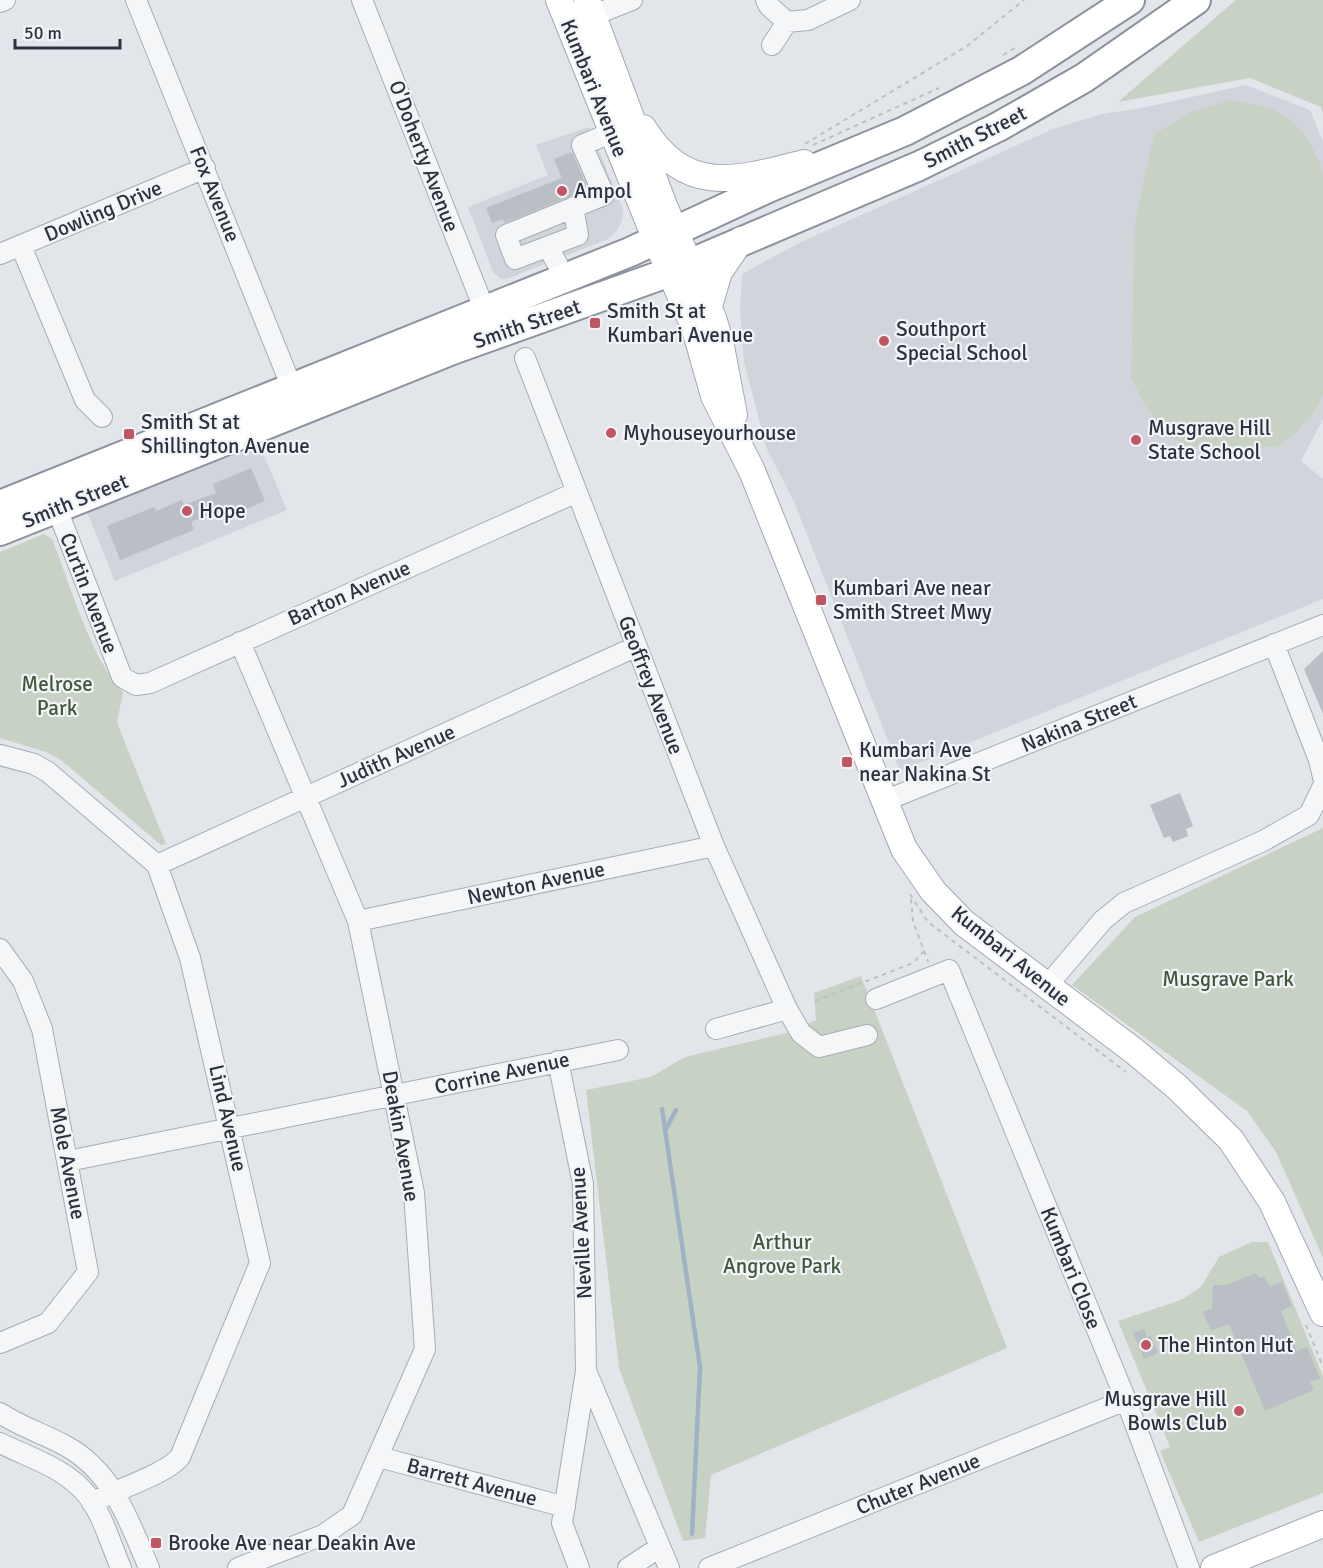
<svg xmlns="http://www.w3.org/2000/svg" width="1323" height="1568" font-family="Signika,sans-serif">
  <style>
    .built { fill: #d1d4db }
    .green { fill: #c8d2c4 }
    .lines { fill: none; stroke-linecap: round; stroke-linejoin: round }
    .stream { stroke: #a1b2c5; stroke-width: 4.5 }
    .building { fill: #babec5 }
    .minor-casing { stroke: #a8acb3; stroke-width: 22 }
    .major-casing { stroke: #a3a9b3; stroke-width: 28 }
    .highway-casing { stroke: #8b929e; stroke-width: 32 }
    .path { stroke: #bdbfc4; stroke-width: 2; stroke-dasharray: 4.5 4.5; stroke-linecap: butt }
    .minor { stroke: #f5f6f8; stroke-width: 20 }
    .major { stroke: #fff; stroke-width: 26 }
    .highway { stroke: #fff; stroke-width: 28 }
    .poi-dot { fill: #c05564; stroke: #f2f4f7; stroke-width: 2 }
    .labels { text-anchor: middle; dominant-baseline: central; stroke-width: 4.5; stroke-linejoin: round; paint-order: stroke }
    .street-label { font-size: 21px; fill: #2c333f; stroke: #f2f4f7 }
    .poi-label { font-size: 21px; fill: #2c333f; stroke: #f2f4f7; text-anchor: start }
    .park-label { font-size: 21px; fill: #40593b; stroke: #f2f4f7 }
  </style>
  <rect width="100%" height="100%" fill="#e2e5e9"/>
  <path class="built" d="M1246 85 1310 110 1323 142V419L1301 461 1323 479V599L900 771 795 504 766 447 744 361 740 309 742 274 799 243 1053 129 1102 114 1142 108Z
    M589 127 623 209 622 221 616 232 608 239 507 279H501L493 272 468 207 548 175 536 145Z
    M258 441 287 510 115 581 87 512Z"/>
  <path class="green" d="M1236 0H1323V113L1321 107 1250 78 1118 102Z
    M1231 100C1245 104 1265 105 1278 112 1300 124 1319 152 1323 177V394L1314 412 1297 432 1277 447 1185 446 1165 434 1145 405 1131 377 1135 222 1154 134 1192 112Z
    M44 534 52 539C70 583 91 660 123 692L117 723 166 844 161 845 61 760 46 752 0 738V552Z
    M1323 828V1258L1276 1152 1247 1111 1072 985 1135 917Z
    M861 976 1007 1348 711 1475 705 1538 683 1541 619 1368 586 1090 651 1077 685 1057 790 1032 816 1020 814 993Z
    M1252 1242H1268L1323 1376V1493L1199 1542 1160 1451 1170 1447 1118 1321 1181 1300 1201 1287 1219 1257Z"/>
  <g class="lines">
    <path class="stream" d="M662 1109 700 1367 692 1534
      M666 1129 676 1110"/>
  </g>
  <path class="building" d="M572 152 588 189 504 223 503 219 492 223 486 208 562 178 554 159Z
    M251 468 265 501 226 517 223 509 191 522 194 530 120 560 107 526 154 507 156 511 182 500 184 505 216 493 213 484Z
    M1323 651V714L1304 669Z
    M1180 793 1193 826 1186 829 1188 836 1173 842 1170 836 1164 838 1150 805Z
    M1256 1273 1259 1278 1264 1276 1270 1287 1282 1282 1292 1306 1281 1311 1297 1351 1307 1347 1320 1378 1310 1382 1314 1390 1265 1411 1229 1324 1211 1331 1203 1312 1212 1308 1213 1285H1227Z
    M1144 1329 1147 1337 1151 1336 1158 1353 1144 1359 1133 1333Z"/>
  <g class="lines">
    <defs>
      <path id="minor" d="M136 0 292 388
        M362 0 485 311
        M766 0 769 6 787 22 808 20 850 0
        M0 2 5 0
        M581 20 632 0
        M772 45 787 22
        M573 207 578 235 515 259 506 235 604 195 582 145 613 132
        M21 246 85 400 102 417
        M548 247 565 278
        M0 254 205 168
        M525 358 714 846 787 1009 801 1033 819 1047 867 1035
        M57 509 122 677 136 685 150 683 577 492
        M1274 644 1319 760 1323 777
        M0 755 34 764 48 772 157 865 190 958 260 1263 180 1457C165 1475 116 1489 92 1503
        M884 801 1323 625
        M157 865 635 647
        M358 921 714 846
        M0 949 23 981 42 1029 88 1272 48 1323 0 1343
        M1047 986 1103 920 1124 903 1263 841 1309 815 1323 786
        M876 999 949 970 1126 1400 1189 1568
        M716 1029 787 1009
        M558 1061 583 1184 586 1371 562 1523 579 1568
        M68 1161 618 1050
        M586 1371 669 1568
        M0 1413C21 1427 44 1434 66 1446 113 1472 129 1521 149 1568
        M0 1443C30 1458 66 1468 88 1496 103 1516 111 1545 121 1568
        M379 1457 565 1507
        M238 1568 323 1535 352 1515 425 1349 414 1193 358 921 240 642
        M628 1568 660 1547
        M709 1568 1126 1400"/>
      <path id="major" d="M559 0 656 240 695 329 714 396 752 471 904 849 933 891 964 923 1134 1051 1177 1087 1231 1140 1272 1202 1323 1313
        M587 0 664 206 713 318 720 341 734 415
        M643 128C686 197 738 180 804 163
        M709 306 719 272 741 240
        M1214 1568 1323 1524"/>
      <path id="highway" d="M0 505 630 252 768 188 905 131 1021 71 1130 0
        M0 531 455 349 670 272 919 166 998 127 1084 78 1196 0"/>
    </defs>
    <use href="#minor" class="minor-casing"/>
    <use href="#major" class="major-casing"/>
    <use href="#highway" class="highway-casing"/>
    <path class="path" d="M1003 55 1018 46
      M805 144 967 46 1024 0
      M813 145 939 88
      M649 303 665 312
      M910 894 928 922 1126 1072
      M911 899 913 921 928 962
      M815 1001 913 963 924 951
      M1306 1325 1323 1367"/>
    <use href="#minor" class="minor"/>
    <use href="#major" class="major"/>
    <use href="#highway" class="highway"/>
  </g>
  <g class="poi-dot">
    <circle cx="562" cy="191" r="6"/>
    <rect x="589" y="317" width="12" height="12" rx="3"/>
    <circle cx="884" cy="341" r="6"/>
    <circle cx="611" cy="433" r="6"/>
    <rect x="123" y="428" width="12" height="12" rx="3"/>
    <circle cx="1136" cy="440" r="6"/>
    <circle cx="187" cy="511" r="6"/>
    <rect x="815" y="594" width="12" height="12" rx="3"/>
    <rect x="841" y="756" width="12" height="12" rx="3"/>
    <circle cx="1146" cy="1345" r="6"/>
    <circle cx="1239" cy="1411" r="6"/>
    <rect x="150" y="1537" width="12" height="12" rx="3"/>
  </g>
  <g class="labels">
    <g class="street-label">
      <text transform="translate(594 88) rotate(68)">Kumbari Avenue</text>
      <text transform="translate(975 137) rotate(-27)">Smith Street</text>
      <text transform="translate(424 156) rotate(69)">O'Doherty Avenue</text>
      <text transform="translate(215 194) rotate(68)">Fox Avenue</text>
      <text transform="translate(103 211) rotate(-23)">Dowling Drive</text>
      <text transform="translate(527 324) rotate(-19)">Smith Street</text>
      <text transform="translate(75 501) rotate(-22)">Smith Street</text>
      <text transform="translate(89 593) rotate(69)">Curtin Avenue</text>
      <text transform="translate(349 593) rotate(-24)">Barton Avenue</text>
      <text transform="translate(651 685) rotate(69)">Geoffrey Avenue</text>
      <text transform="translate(1079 723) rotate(-22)">Nakina Street</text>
      <text transform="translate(396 756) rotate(-24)">Judith Avenue</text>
      <text transform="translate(536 883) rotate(-12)">Newton Avenue</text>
      <text transform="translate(1011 956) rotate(39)">Kumbari Avenue</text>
      <text transform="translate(502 1073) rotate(-12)">Corrine Avenue</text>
      <text transform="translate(228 1118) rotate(77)">Lind Avenue</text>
      <text transform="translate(401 1136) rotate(80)">Deakin Avenue</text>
      <text transform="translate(68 1163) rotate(79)">Mole Avenue</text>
      <text transform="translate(581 1233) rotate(-93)">Neville Avenue</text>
      <text transform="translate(1071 1268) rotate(68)">Kumbari Close</text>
      <text transform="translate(472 1482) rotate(15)">Barrett Avenue</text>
      <text transform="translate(918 1484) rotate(-22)">Chuter Avenue</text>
    </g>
    <g class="poi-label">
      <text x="574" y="191">Ampol</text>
      <text x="607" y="311">Smith St at<tspan x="607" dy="24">Kumbari Avenue</tspan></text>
      <text x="896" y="329">Southport<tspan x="896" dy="24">Special School</tspan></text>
      <text x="141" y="422">Smith St at<tspan x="141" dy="24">Shillington Avenue</tspan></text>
      <text x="1148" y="428">Musgrave Hill<tspan x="1148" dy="24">State School</tspan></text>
      <text x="623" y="433">Myhouseyourhouse</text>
      <text x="199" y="511">Hope</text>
      <text x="833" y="588">Kumbari Ave near<tspan x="833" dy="24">Smith Street Mwy</tspan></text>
      <text x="859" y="750">Kumbari Ave<tspan x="859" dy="24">near Nakina St</tspan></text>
      <text x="1158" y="1345">The Hinton Hut</text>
      <text x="1227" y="1399" text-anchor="end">Musgrave Hill<tspan x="1227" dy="24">Bowls Club</tspan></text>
      <text x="168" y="1543">Brooke Ave near Deakin Ave</text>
    </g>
    <g class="park-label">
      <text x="57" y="684">Melrose<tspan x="57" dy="24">Park</tspan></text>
      <text x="1228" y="979">Musgrave Park</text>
      <text x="782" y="1242">Arthur<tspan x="782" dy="24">Angrove Park</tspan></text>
    </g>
  </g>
  <path d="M15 39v9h105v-9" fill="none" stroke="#2c333f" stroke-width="3"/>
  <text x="24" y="39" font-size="18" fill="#2c333f" stroke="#f2f4f7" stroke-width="4.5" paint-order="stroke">50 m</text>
</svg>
